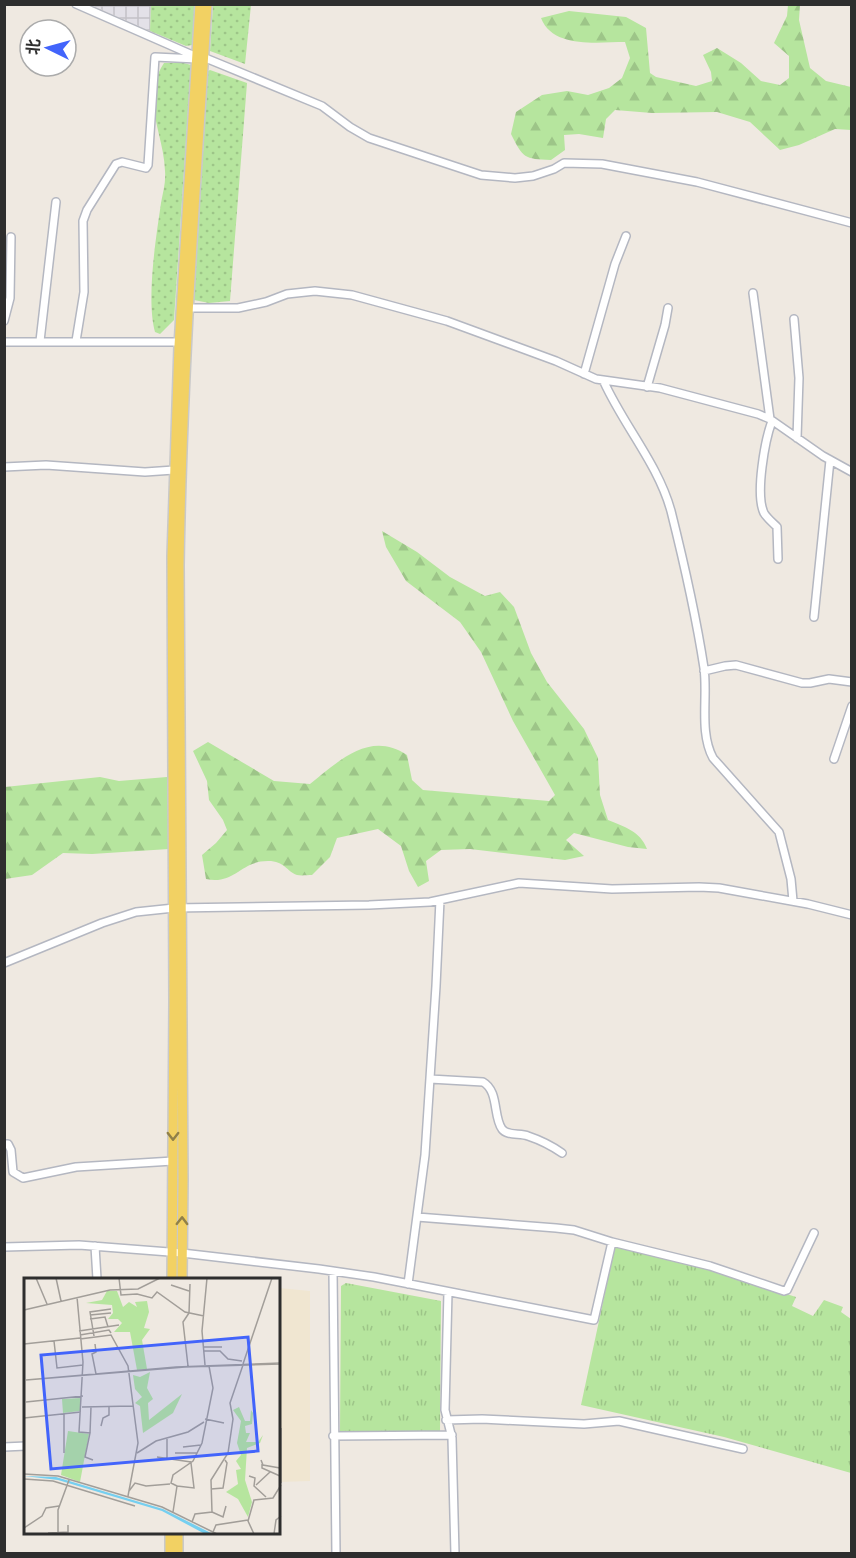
<svg xmlns="http://www.w3.org/2000/svg" width="856" height="1558" font-family="'DM Sans','Noto Sans SC',sans-serif">
  <style>
    .industrial { fill: url(#industrial-grid) }
    .education { fill: #f0e6d1 }
    .grass { fill: url(#grass-dots) }
    .forest { fill: url(#forest-firs) }
    .park { fill: url(#park-tufts) }
    .lines { fill: none; stroke-linecap: round; stroke-linejoin: round }
    .minor-casing { stroke: #b4b7c1; stroke-width: 10 }
    .major-casing { stroke: #c9c9c9; stroke-width: 12 }
    .minor { stroke: #fff; stroke-width: 7 }
    .major { stroke: #f2d163; stroke-width: 9 }
    .oneway { stroke: #908048 }
    .inset-road { fill: none; stroke: #a29e99; stroke-width: 1.5 }
    .view { fill: #4264fb; fill-opacity: 0.15; stroke: #4264fb; stroke-width: 3 }
    .inset-edge { fill: none; stroke: #2e2e2e; stroke-width: 3 }
  </style>
  <defs>
    <pattern id="industrial-grid" width="8" height="8" patternUnits="userSpaceOnUse" patternTransform="scale(1.5)"><rect width="8" height="8" fill="#e3e1e8"/><path d="M0 4h8M4 0v8" fill="none" stroke="#c3c1c7"/></pattern>
    <pattern id="grass-dots" width="8" height="8" patternUnits="userSpaceOnUse" patternTransform="scale(1.5)"><rect width="8" height="8" fill="#b6e59e"/><path d="M2 2h.1M6 6h.1" fill="none" stroke="#9dc588" stroke-width="1.8" stroke-linecap="round"/></pattern>
    <pattern id="forest-firs" width="22" height="20" patternUnits="userSpaceOnUse" patternTransform="scale(1.5)"><rect width="22" height="20" fill="#b6e59e"/><path d="M5 1l3.5 6h-7zM16 11l3.5 6h-7z" fill="#9dc588"/></pattern>
    <pattern id="park-tufts" width="24" height="20" patternUnits="userSpaceOnUse" patternTransform="scale(1.5)"><rect width="24" height="20" fill="#b6e59e"/><path d="M3 7l-1-3M5 7V3M7 7l1-3M15 17l-1-3M17 17v-4M19 17l1-3" fill="none" stroke="#9dc588"/></pattern>
  </defs>
  <rect width="100%" height="100%" fill="#efe9e1"/>
  <path class="industrial" d="M91 5H151L150 31Z"/>
  <path class="education" d="M279 1288 310 1291V1481L279 1482Z"/>
  <path class="grass" d="M151 5H195L192 45 186 46 150 31Z
    M213 5H251L245 64 210 51Z
    M164 63H184L191 65 174 320 160 334 155 332C146 299 156 238 161 203 163 192 166 182 165 171 164 133 140 100 164 63Z
    M210 70 247 83 230 301 209 303 194 300 208 71Z"/>
  <path class="forest" d="M788 5H800L799 20 810 68 826 81 851 87V130L835 129 799 145 780 150 750 122 717 112 652 113 615 110 606 119 603 138 579 134 564 135 565 150 551 160C524 159 523 158 511 134L516 112 542 95 567 91 588 95 609 88 622 78 630 58 625 42C598 42 553 49 541 18L569 11 626 17 646 28 650 73 656 77 696 86 712 81 711 72 703 55 717 48 741 63 761 81 780 85 789 78V56L774 43 787 16Z
    M382 531 417 552 450 577 485 596 500 592 514 607 531 653 547 682 584 729 598 758 600 795 608 820C625 827 640 831 647 849L628 847 574 833 566 840 584 856 565 860 470 849 441 850 426 861 429 881 418 887 409 871 401 846 378 829 337 838 330 857 312 875C308 875 301 876 297 875 286 871 285 861 268 861 240 861 235 885 206 879L202 855 216 843 227 830 223 820 209 800 207 781 193 751 208 742 274 781 310 784C339 761 370 730 407 755L412 780 423 790 549 801 555 795 513 721 481 652 460 622 406 581 386 547Z
    M100 777 119 781 167 777 169 849 92 854 63 853 32 875 5 879V787Z"/>
  <path class="park" d="M615 1246 692 1264 796 1297 792 1306 813 1316 824 1300 843 1307 841 1312 851 1319V1473L724 1437 581 1405Z
    M346 1283 441 1301 440 1432 340 1431 341 1286Z"/>
  <g class="lines">
    <defs>
      <path id="minor" d="M76 4 197 57
        M203 57 322 106 350 127 369 138 481 175 515 178 533 176 554 169 564 163 602 164 697 182 852 223
        M753 293 770 419
        M188 308H238L266 302 287 294 315 291 352 295 447 321 556 361 596 379 660 388 758 414 770 419 823 456 852 472
        M794 319 799 378 797 438
        M4 321 10 298 11 237
        M40 341 56 202
        M76 341 84 292 83 221 87 210 116 164 122 162 146 168 148 165 155 57 197 59
        M4 342H179
        M584 374 615 264 626 236
        M604 382C624 426 658 464 671 511 684 563 696 616 704 668 708 697 699 732 713 758L779 832 791 879 793 901
        M647 387 665 325 668 308
        M772 421C765 440 755 494 764 513 767 518 773 523 777 527L778 559
        M4 467 46 465 145 472 174 470
        M814 617 830 460
        M704 671 725 666 736 665 802 683H810L829 679 852 682
        M834 759 852 706
        M4 963 102 923 136 912 174 908 369 905 430 902 519 883 612 889 699 887 719 888 808 904 852 915
        M430 1079 483 1082C499 1091 493 1117 502 1129 507 1136 520 1133 528 1136 540 1140 552 1146 562 1153
        M4 1144H8L11 1150 13 1172 23 1178 76 1167 173 1161
        M417 1217 556 1228 574 1230 612 1242
        M95 1246 97 1279
        M4 1247 79 1245 182 1253 319 1269 374 1277 594 1320 612 1242 710 1266 784 1291 787 1290 814 1233
        M333 1271 336 1554
        M408 1284 425 1155 436 986 440 900
        M448 1292 445 1410 452 1438 455 1554
        M446 1420 482 1419 584 1424 619 1421 743 1449
        M333 1436 452 1435
        M4 1447 26 1446"/>
      <path id="major" d="M172 1279 174 1001 172 556 179 346 200 4
        M182 1279 183 1180 179 565C182 378 195 191 207 4
        M170 1554V1532
        M178 1554V1532"/>
    </defs>
    <use href="#minor" class="minor-casing"/>
    <use href="#major" class="major-casing"/>
    <use href="#minor" class="minor"/>
    <use href="#major" class="major"/>
  </g>
  <defs><path id="oneway-chevron" d="M-2-3.5L2.5 0L-2 3.5" fill="none" stroke-width="1.6" stroke-linecap="round" stroke-linejoin="round" transform="scale(1.5)"/></defs>
  <g class="oneway">
    <use href="#oneway-chevron" transform="translate(173 1136) rotate(90)"/>
    <use href="#oneway-chevron" transform="translate(182 1221) rotate(-89)"/>
  </g>
  <g transform="translate(24 1278)">
    <rect width="256" height="256" fill="#efe9e1"/>
    <path d="M83 13H93L99 29 105 24 113 29 111 24 123 23 125 34 120 50 126 51 118 62 123 91 113 92 106 54H90L98 45 94 41H84L89 35 88 27 62 25 78 22ZM126 94 123 110 129 121 124 125 125 142 158 116 149 135 119 155 116 128 111 125 118 119 111 111 109 97 116 99ZM215 129 221 143H226L227 132 229 135 228 146 221 148 222 155H226L222 164H234L239 157 236 165 223 170 221 202 228 224 224 239 214 221 202 214 214 206 212 192 217 191 212 183 217 177 213 165 217 143 209 132Z" fill="#b6e59e"/>
    <path d="M57 120 56 133 39 135 38 121ZM44 153 65 156 56 204 37 197Z" fill="#b6e59e"/>
    <path d="M0 198 32 199 139 231 189 256H181L138 233 34 202Z" fill="#75cff0"/>
    <path class="inset-road" d="M12 0 23 26M32 0 37 23M95 0 97 17 113 16 128 20 133 14 161 34 180 38M147 7 165 13M53 19 59 84 55 154 66 155 61 179 69 182M0 32 86 12 114 11 136 0M165 35 166 6M66 37 87 35M66 41 81 39 84 49M55 53 95 47M56 57 85 52 87 55M70 58 66 34 87 31M56 61 87 57 104 88 114 165 104 218M30 63 33 90 59 87M0 66 56 60M71 66 72 74 68 76 72 96M179 69H198M180 73H196L204 81 218 83M257 85 152 89 2 102 161 89 257 86M219 86 248 0M181 87 178 53 183 0M164 88 159 44 165 35M0 90V130M2 124 59 118M58 129 109 128M0 140 57 134M181 141 200 145M77 148 79 140 85 137V129M257 150V205M66 155 67 129M143 161V181M159 169 177 167M40 175V135M113 175 132 163 164 154 180 144M151 175H173M133 179 167 184M237 182 239 187 256 190M238 186V190L256 198M0 196 34 198 138 229 193 256M225 198 231 200 230 208 242 219M0 201 29 203 111 228M232 207 246 194M153 208 170 210 167 185M187 211 199 210 203 185 201 182M105 213 111 205 122 208 146 206M149 234 153 208 147 205 149 197 169 183 178 165 189 110 185 88M188 234 199 239 202 228M168 244 171 236 188 234 187 202 204 175 209 141 206 125 219 87M0 250 18 238 22 230 35 228M189 254 192 247 224 242M24 255 44 254V247M34 256V232L45 202M230 256 224 243 230 222 249 220 257 207M250 256 252 242 257 238"/>
    <path class="view" d="M224 59 234 173 27 191 17 77Z"/>
    <rect width="256" height="256" class="inset-edge"/>
  </g>
  <rect width="856" height="1558" fill="none" stroke="#2e2e2e" stroke-width="12"/>
  <g transform="translate(48 48) rotate(275)"><circle r="28" fill="#ffffff" stroke="#ababab" stroke-width="1.5"/>
  <path d="M0-4.5L10 22L0 15L-10 22Z" fill="#4264fb"/>
  <text y="-9" font-size="16" font-weight="bold" text-anchor="middle" fill="#2e2e2e">北</text>
  </g>
</svg>
